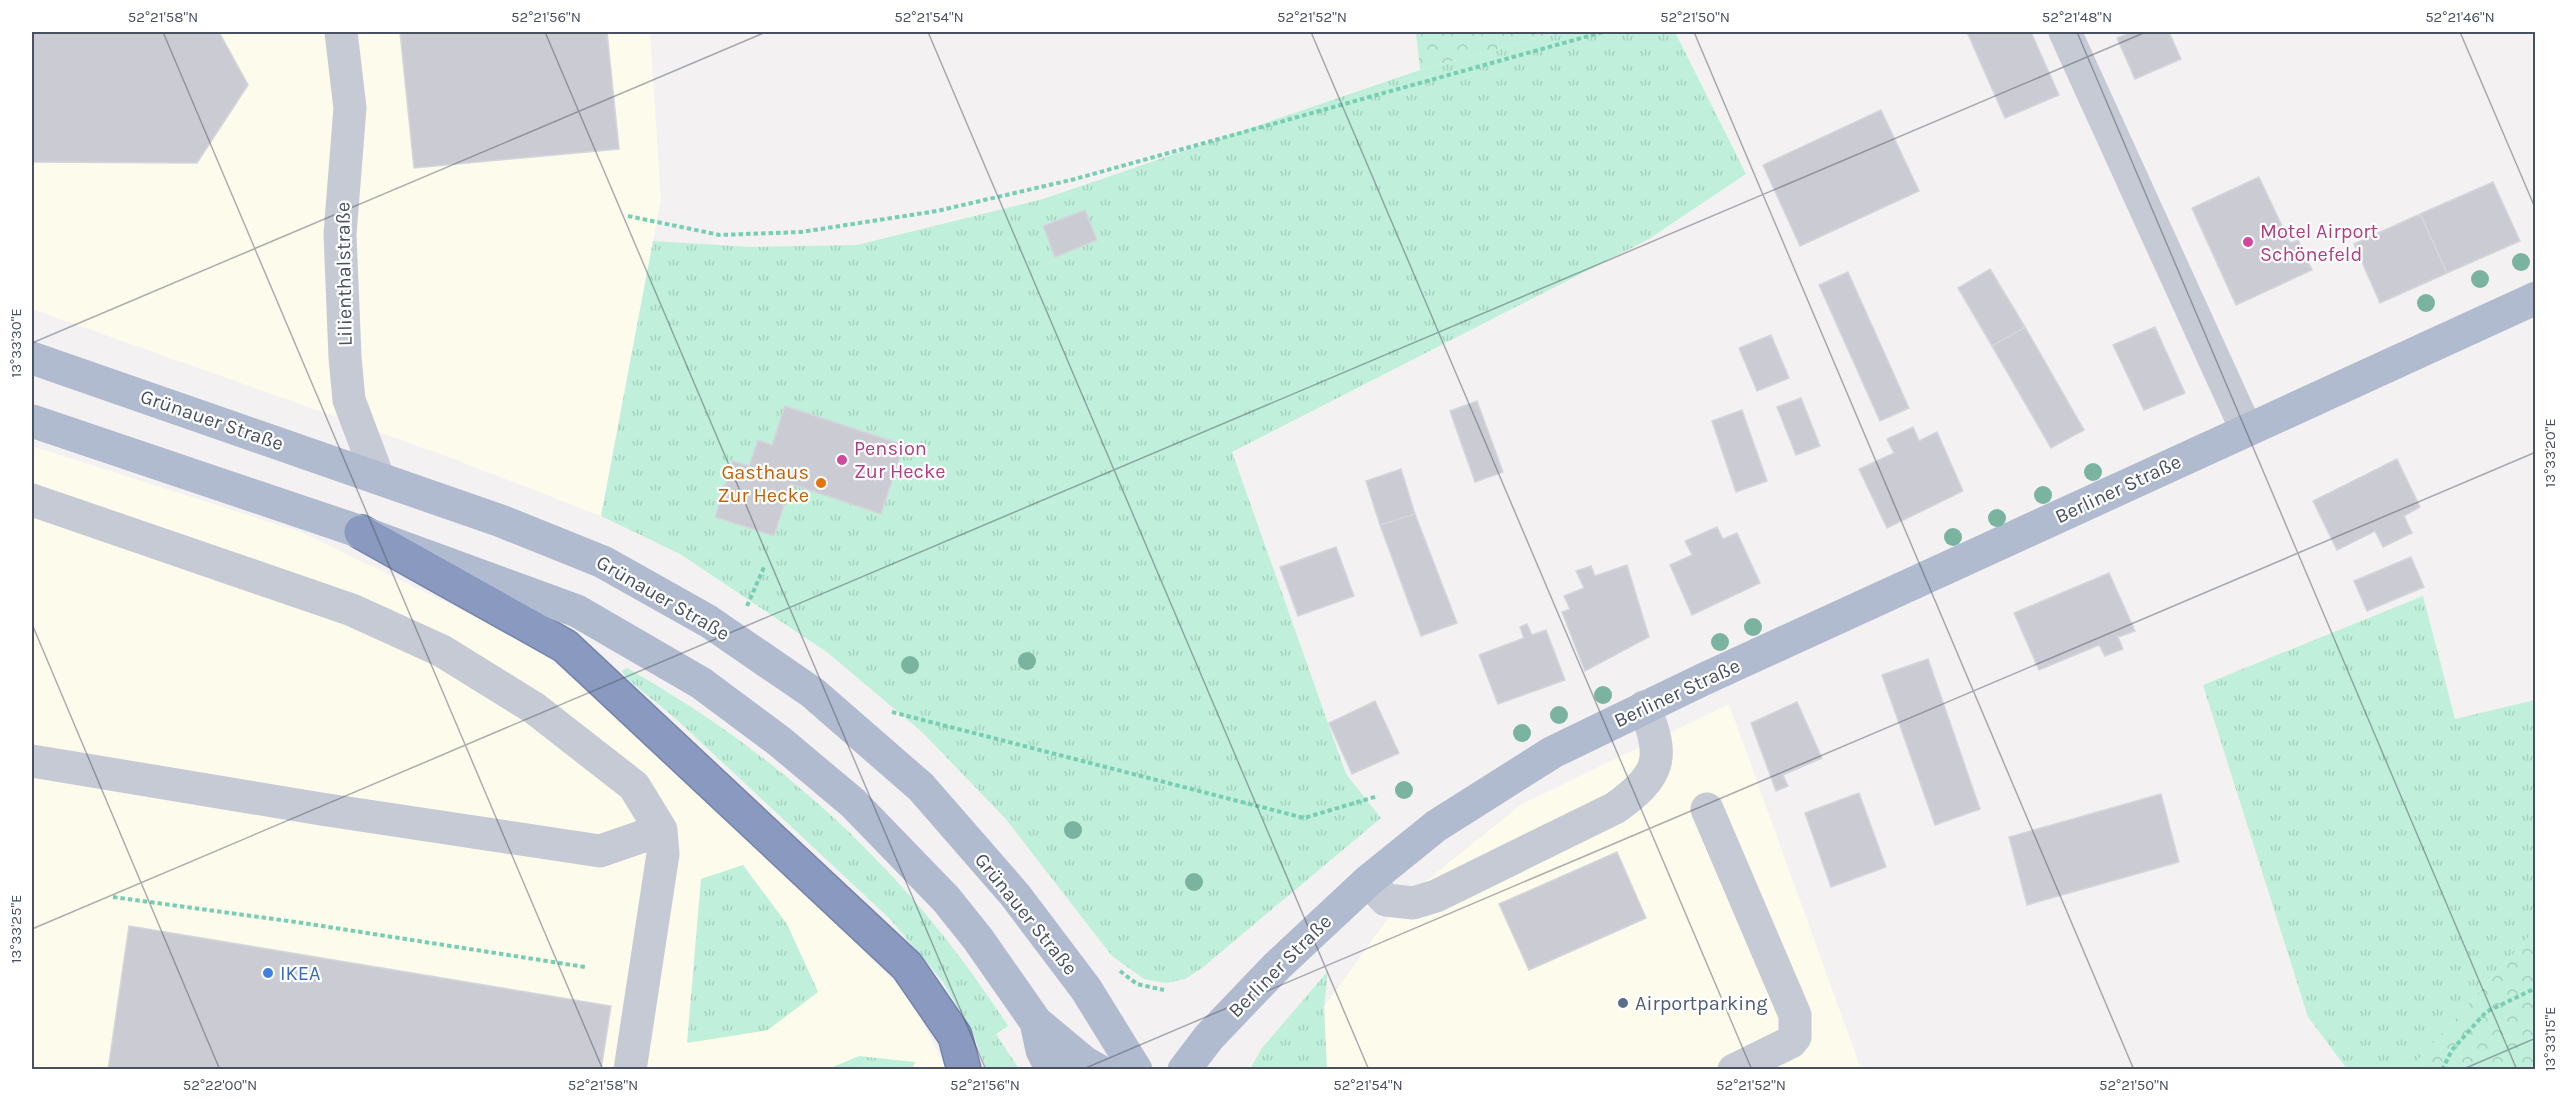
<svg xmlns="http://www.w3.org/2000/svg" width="2567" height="1101" font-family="Karla,sans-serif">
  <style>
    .commercial { fill: #fcfbec }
    .grass { fill: url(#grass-tufts) }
    .forest { fill: url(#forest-crowns) }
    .building { fill: #cbccd3; stroke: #d5d6dc; stroke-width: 1.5 }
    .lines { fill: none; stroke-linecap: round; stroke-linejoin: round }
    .highway-casing { stroke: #7484ab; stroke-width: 36 }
    .path { stroke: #78ceb4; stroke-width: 4; stroke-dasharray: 4.5 3; stroke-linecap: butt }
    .minor { stroke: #c5cad5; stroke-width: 33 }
    .major { stroke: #b1bbcf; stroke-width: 33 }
    .highway { stroke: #8999bf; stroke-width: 33 }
    .tree { fill: #7ab4a1 }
    .ticks { fill: none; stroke: #49505f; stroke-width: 1.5; stroke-opacity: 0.45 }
    .hotel-dot { fill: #d1479c; stroke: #fff; stroke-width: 2 }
    .food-dot { fill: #e8710a; stroke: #fff; stroke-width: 2 }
    .shop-dot { fill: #3f7fe0; stroke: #fff; stroke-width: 2 }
    .service-dot { fill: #5c6f8a; stroke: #fff; stroke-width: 2 }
    .labels { text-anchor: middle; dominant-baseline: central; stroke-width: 4.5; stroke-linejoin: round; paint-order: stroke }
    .hotel-label { font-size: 20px; fill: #b23c85; stroke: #fff; text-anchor: start }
    .street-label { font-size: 20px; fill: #49505f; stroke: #fff }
    .food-label { font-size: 20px; fill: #c56008; stroke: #fff; text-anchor: end }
    .shop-label { font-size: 20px; fill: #366cbe; stroke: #fff; text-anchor: start }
    .service-label { font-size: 20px; fill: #4e5e75; stroke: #fff; text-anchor: start }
    .neatline { fill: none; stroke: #49505f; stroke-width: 2 }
    .ticks-label { font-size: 15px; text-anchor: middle; fill: #49505f }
  </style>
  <defs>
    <pattern id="grass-tufts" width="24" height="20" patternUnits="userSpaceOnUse" patternTransform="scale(1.5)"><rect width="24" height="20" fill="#c0f0db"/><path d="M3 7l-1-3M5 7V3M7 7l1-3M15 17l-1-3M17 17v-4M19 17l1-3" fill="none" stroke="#a6d0be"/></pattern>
    <pattern id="forest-crowns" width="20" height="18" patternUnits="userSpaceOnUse" patternTransform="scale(1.5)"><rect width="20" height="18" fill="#c0f0db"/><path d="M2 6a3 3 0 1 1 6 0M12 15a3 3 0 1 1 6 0" fill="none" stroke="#a6d0be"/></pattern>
  </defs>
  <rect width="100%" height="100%" fill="#f3f1f1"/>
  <path class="commercial" d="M32 32H650L661 199 601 516 446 456 32 309Z
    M32 446 301 532 530 643 593 695 777 863 912 1000 946 1069H32Z
    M1729 704 1861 1069H1327L1324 1007 1399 903 1522 804Z"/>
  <path class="grass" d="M1559 32H1675L1746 174 1649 239 1232 452 1346 774 1381 818 1202 968 1185 979 1166 983 1144 979 1112 956 1005 818 922 732 828 653 680 554 601 516 653 241 751 247 857 245 1043 199 1420 70Z
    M2423 596 2455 719 2535 700V930L2410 1069H2347L2308 1017 2203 685Z
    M627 668C784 757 910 874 1008 1026L996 1034 1019 1069H986L973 1033 943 982 890 919 675 718 626 678 622 671Z
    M743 865 787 924 818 992 768 1030 687 1043 701 879Z
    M1328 971 1324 1007 1327 1069H1250L1262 1048Z
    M859 1056 915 1062 912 1069H828Z"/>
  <path class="forest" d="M1416 32H1559L1420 70Z
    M2535 930V1069H2410Z"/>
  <path class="building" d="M32 32H219L248 85 197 163 32 162Z
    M400 32H607L619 149 414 168Z
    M1967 32H2031L2059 95 2005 118Z
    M2132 32H2169L2181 59 2135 79 2117 38Z
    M1881 110 1919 191 1800 246 1763 165Z
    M2259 177 2290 243 2298 240 2312 270 2236 305 2192 208Z
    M2493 182 2520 241 2447 273 2420 214Z
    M1085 210 1097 240 1055 257 1043 226Z
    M2420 214 2447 273 2380 303 2354 244Z
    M1990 269 2025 327 1992 346 1958 288Z
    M1848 272 1909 408 1880 421 1819 285Z
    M2025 327 2084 430 2051 448 1992 346Z
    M2155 327 2185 393 2144 410 2113 345Z
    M1771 335 1789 378 1757 391 1739 348Z
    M1801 398 1820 446 1796 455 1777 407Z
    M1477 401 1503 472 1475 482 1450 411Z
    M785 406 904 445 881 514 791 484 774 536 715 517 733 461 749 466 758 440 772 445Z
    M1742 410 1767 481 1736 492 1712 421Z
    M1913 427 1919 441 1937 432 1963 491 1887 528 1859 469 1894 453 1887 439Z
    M2397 459 2420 507 2404 516 2412 533 2383 547 2375 531 2337 550 2313 501Z
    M1401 469 1415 514 1380 525 1366 481Z
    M1415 514 1457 623 1421 636 1380 525Z
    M1717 527 1723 539 1737 533 1760 583 1692 615 1670 565 1692 555 1685 541Z
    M1336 547 1354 596 1298 616 1280 567Z
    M2411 557 2424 587 2367 611 2354 581Z
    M1627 565 1649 637 1585 671 1562 612 1570 609 1564 596 1584 588 1576 571 1591 566 1595 576Z
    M2109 573 2135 631 2118 637 2123 649 2105 656 2099 645 2039 670 2014 613Z
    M1527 624 1532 635 1546 630 1565 680 1498 704 1479 655 1524 638 1520 627Z
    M1928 659 1980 809 1935 825 1882 675Z
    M1375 701 1399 753 1352 774 1329 723Z
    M1797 702 1822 758 1783 775 1788 786 1776 791 1751 723Z
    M1859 793 1886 867 1831 887 1805 813Z
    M2161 794 2179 862 2027 905 2009 837Z
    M1617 852 1646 918 1529 970 1499 904Z
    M129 926 611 1006 601 1070H108Z"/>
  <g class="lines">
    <defs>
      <path id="highway" d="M361 532 565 646 907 966 955 1036 964 1070"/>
    </defs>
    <use href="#highway" class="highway-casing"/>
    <path class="path" d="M628 216 720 235 801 232 937 211 1075 179 1603 32
      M747 606 765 565
      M892 712 1304 818 1378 796
      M113 897 303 923 585 967
      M1120 971 1137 984 1164 990
      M2442 1070 2452 1050 2486 1012 2536 988"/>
    <path class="minor" d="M341 32 350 108 340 234 345 357 349 400 378 477
      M2065 32 2246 429
      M32 500 352 610 442 651 534 708 634 786 661 830 663 854 630 1070
      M32 761 321 809 600 851 661 830
      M1707 809 1795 1015V1037L1791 1042 1734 1070
      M1368 881 1386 900 1413 903 1436 896 1615 808C1660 776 1666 758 1644 707"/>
    <path class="major" d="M32 358 501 521 603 562 708 621 813 693 921 787 1015 895 1086 989 1136 1070
      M32 421 361 532 577 611 701 683 779 741 853 803 946 899 978 939 1036 1022 1084 1062 1098 1070
      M1036 1022 1042 1050 1052 1070
      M1184 1070 1209 1037 1277 966 1368 881 1436 826 1553 752 1704 679 2536 298"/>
    <use href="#highway" class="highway"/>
  </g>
  <g class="tree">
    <circle cx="2521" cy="262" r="9"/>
    <circle cx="2480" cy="279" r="9"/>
    <circle cx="2426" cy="303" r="9"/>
    <circle cx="2093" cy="472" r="9"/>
    <circle cx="2043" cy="495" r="9"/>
    <circle cx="1997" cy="518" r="9"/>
    <circle cx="1953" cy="537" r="9"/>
    <circle cx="1753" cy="627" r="9"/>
    <circle cx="1720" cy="642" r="9"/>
    <circle cx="1027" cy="661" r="9"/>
    <circle cx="910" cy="665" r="9"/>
    <circle cx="1603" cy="695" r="9"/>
    <circle cx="1559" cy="715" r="9"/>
    <circle cx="1522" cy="733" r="9"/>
    <circle cx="1404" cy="790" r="9"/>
    <circle cx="1073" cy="830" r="9"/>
    <circle cx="1194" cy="882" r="9"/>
  </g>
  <path class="ticks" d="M163 32 603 1070M545 32 986 1070M928 32 1369 1070M1311 32 1752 1070M1694 32 2134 1070M2077 32 2517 1070M2460 32 2536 210M32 343 766 32M32 624 220 1070M32 929 2146 32M1081 1070 2536 452M2461 1070 2536 1038"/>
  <g class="hotel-dot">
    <circle cx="2248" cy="242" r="6"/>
    <circle cx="842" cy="460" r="6"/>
  </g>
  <circle class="food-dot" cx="821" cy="483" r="6"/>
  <circle class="shop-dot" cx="268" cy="973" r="6"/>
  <circle class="service-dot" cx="1623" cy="1003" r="6"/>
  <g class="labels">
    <g class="hotel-label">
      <text x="2260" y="231">Motel Airport<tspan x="2260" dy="23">Schönefeld</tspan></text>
      <text x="854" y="448">Pension<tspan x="854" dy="23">Zur Hecke</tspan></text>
    </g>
    <g class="street-label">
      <text transform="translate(344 274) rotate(-91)">Lilienthalstraße</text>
      <text transform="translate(212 420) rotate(19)">Grünauer Straße</text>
      <text transform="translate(2118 489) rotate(-25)">Berliner Straße</text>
      <text transform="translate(663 598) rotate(30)">Grünauer Straße</text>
      <text transform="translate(1677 693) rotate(-25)">Berliner Straße</text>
      <text transform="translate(1026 914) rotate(51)">Grünauer Straße</text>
      <text transform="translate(1280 966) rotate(-45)">Berliner Straße</text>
    </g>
    <g class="food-label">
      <text x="809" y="472">Gasthaus<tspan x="809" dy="23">Zur Hecke</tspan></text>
    </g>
    <g class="shop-label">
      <text x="280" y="973">IKEA</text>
    </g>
    <g class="service-label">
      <text x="1635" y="1003">Airportparking</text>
    </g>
  </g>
  <rect width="2567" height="1101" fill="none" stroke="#ffffff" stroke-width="66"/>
  <rect x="33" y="33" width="2501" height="1035" class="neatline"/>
  <g class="ticks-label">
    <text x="163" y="22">52°21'58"N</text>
    <text x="546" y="22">52°21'56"N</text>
    <text x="929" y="22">52°21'54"N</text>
    <text x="1312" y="22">52°21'52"N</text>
    <text x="1695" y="22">52°21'50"N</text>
    <text x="2077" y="22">52°21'48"N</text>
    <text x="2460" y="22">52°21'46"N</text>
    <text transform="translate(16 343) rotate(-90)" y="5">13°33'30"E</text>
    <text transform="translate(2550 453) rotate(-90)" y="5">13°33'20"E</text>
    <text transform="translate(16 929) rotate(-90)" y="5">13°33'25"E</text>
    <text transform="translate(2550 1039) rotate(-90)" y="5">13°33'15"E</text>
    <text x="220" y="1090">52°22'00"N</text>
    <text x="603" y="1090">52°21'58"N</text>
    <text x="985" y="1090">52°21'56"N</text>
    <text x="1368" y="1090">52°21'54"N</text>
    <text x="1751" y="1090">52°21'52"N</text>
    <text x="2134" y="1090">52°21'50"N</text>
  </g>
</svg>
